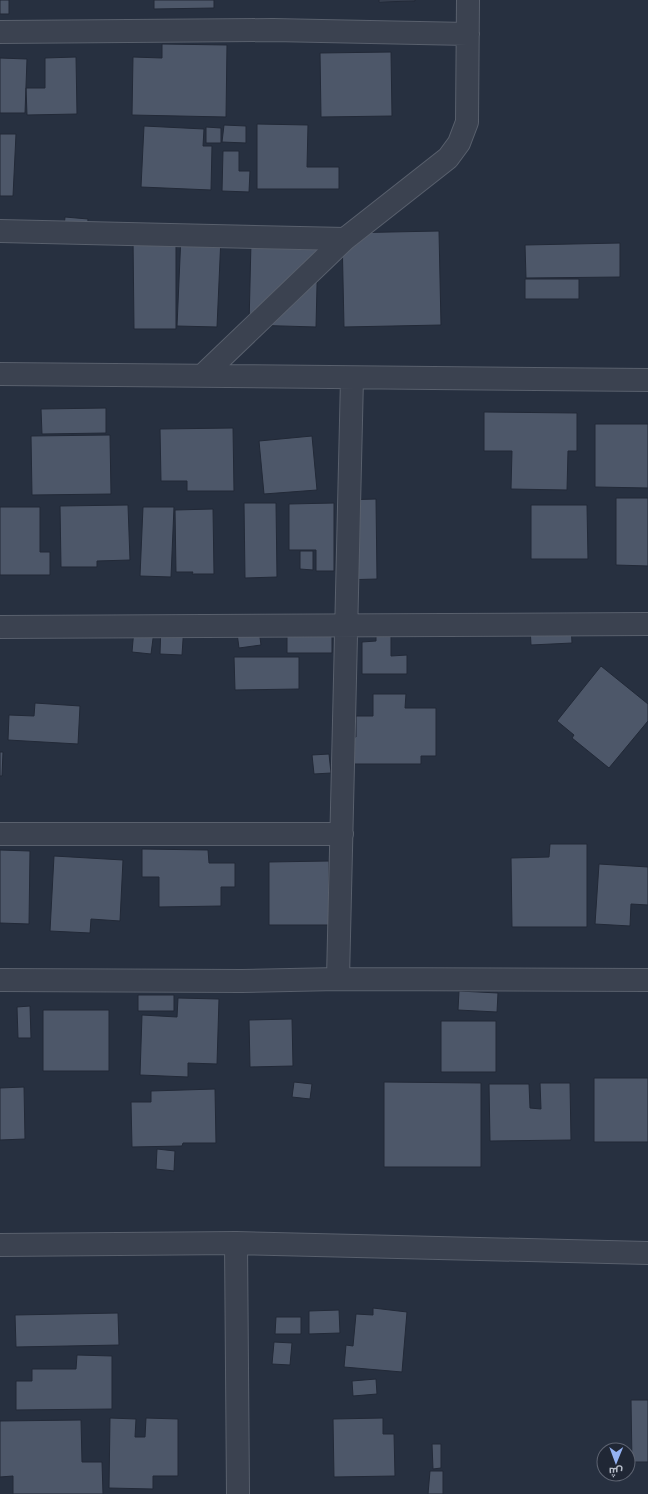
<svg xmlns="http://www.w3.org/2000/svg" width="648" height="1494" font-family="'Asap Condensed',Cairo,sans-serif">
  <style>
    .building { fill: #4d5769; stroke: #222937 }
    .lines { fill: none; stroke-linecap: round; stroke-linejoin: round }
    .minor-casing { stroke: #59606d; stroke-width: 24 }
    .minor { stroke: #3b4250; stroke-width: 22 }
  </style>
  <rect width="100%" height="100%" fill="#273040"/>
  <path class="building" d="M0 0H9V14H0Z
    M154 0H214V8L154 9Z
    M379 0H415V1L379 2Z
    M162 44 227 45 226 117 132 115 133 57 162 58Z
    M391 52 392 116 321 117 320 53Z
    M76 57 77 114 27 115 26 88H45V58Z
    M0 58 27 59 25 113H0Z
    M257 124 308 125 307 167H339V189H257Z
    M224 125 246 126V143L222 142Z
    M144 126 204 129 203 146H212L211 190 141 187Z
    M206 127 221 128V143H206Z
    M0 134H16L13 196H0Z
    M223 151H239V171H250L249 192 222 191Z
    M65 217 88 219 87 240 63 238Z
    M439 231 441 325 344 327 342 233Z
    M181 235 221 237 217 327 177 326Z
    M176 236V329H134L133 237Z
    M251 242 318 244 316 327 249 325Z
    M620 243V277L526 278 525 245Z
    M525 279H579V299H525Z
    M106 408V433L42 434 41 409Z
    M484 412 577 413V451H568L567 490 511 489 512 451H484Z
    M595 424H648V488L595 487Z
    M233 428 234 491H187V481H161L160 429Z
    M110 435 111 494 32 495 31 436Z
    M312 436 317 490 264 494 259 441Z
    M616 498H648V566L616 565Z
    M376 499 377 579 340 580 339 500Z
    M244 503H276L277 577 245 578Z
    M334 503V571H316V550H289V504Z
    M128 505 130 560 97 561V567H61L60 506Z
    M531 505H587L588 559H531Z
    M0 507H40V552H50V575H0Z
    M143 507H174L171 577 140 576Z
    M213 509 214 574H192L193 572H176L175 510Z
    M300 551H313V570L300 569Z
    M287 621H332V653H287Z
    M161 624 184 625 182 655 160 654Z
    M376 624H391V656L407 655V674H362V642L376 641Z
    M571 624 572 643 531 645 530 626Z
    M134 629 154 631 151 654 132 652Z
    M259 630 261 645 239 648 237 633Z
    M234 657H299V689L235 690Z
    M601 666 648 704V721L609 768 572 738 574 735 557 721Z
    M373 694H406L405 708H436V756H421V764H350V738L356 737V716H373Z
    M35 703 80 706 78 744 8 740 9 715 34 716Z
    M0 752H3L2 776H0Z
    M329 754 331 773 314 774 312 755Z
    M550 844H587V927H512L511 858 549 857Z
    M142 849 208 850 209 863H235V887H221V906L159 907V877H142Z
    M0 850 30 851 29 924 0 923Z
    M54 856 123 860 120 921 91 919 90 933 50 931Z
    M329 861V925H269V862Z
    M599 864 648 867V905L631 904 630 926 595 924Z
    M459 991 498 993 497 1012 458 1010Z
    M138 995H174V1011H138Z
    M178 998 219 999 217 1064 188 1063V1077L140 1075 142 1015 177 1017Z
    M30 1006 31 1038H18L17 1007Z
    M43 1010H109V1071H43Z
    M292 1019 293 1066 250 1067 249 1020Z
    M441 1021H496V1072H441Z
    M594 1078H648V1142H594Z
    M294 1082 312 1084 310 1099 292 1097Z
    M384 1082 481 1083V1167H384Z
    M540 1083H570L571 1140 490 1141 489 1084H529L530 1108 541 1109Z
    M24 1087 25 1139 0 1140V1088Z
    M215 1089 216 1143H183L182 1146 132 1147 131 1102H151V1091Z
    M157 1149 175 1151 174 1171 156 1169Z
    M373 1308 407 1312 402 1372 344 1367 346 1345 353 1346 356 1314 373 1315Z
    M339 1310 340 1333 309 1334V1311Z
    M118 1313 119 1345 16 1347 15 1315Z
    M276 1317H301V1334H275Z
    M274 1342 292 1343 290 1365 272 1364Z
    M77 1355 112 1356V1409L16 1410V1381H32V1369H76Z
    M376 1379 377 1394 353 1396 352 1381Z
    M631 1400H648V1462H632Z
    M110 1418 136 1419 135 1437H145L146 1418 178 1419V1476H153V1489L109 1488Z
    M383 1418V1434H394L395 1476 334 1477 333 1419Z
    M81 1420 82 1462H102L103 1494H13V1476L0 1477V1421Z
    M432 1444H441V1468L433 1469Z
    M430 1471H443V1494H428Z"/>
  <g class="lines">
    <defs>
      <path id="minor" d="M0 32 273 30 468 34
        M0 231 345 239
        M0 374 648 380
        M202 376 345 239 448 158 459 143 467 122 468 0
        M0 627 648 624
        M0 834H342
        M338 979 352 378
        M0 980 242 981 338 979 648 980
        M236 1243 238 1494
        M0 1245 236 1243 648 1253"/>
    </defs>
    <use href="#minor" class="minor-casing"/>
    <use href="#minor" class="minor"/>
  </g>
  <g transform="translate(616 1462) rotate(181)"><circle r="19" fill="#202735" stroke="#5d6371"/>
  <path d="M0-3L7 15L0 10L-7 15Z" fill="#94b2f3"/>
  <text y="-6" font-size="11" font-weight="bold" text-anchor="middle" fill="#b8beca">ش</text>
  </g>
</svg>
